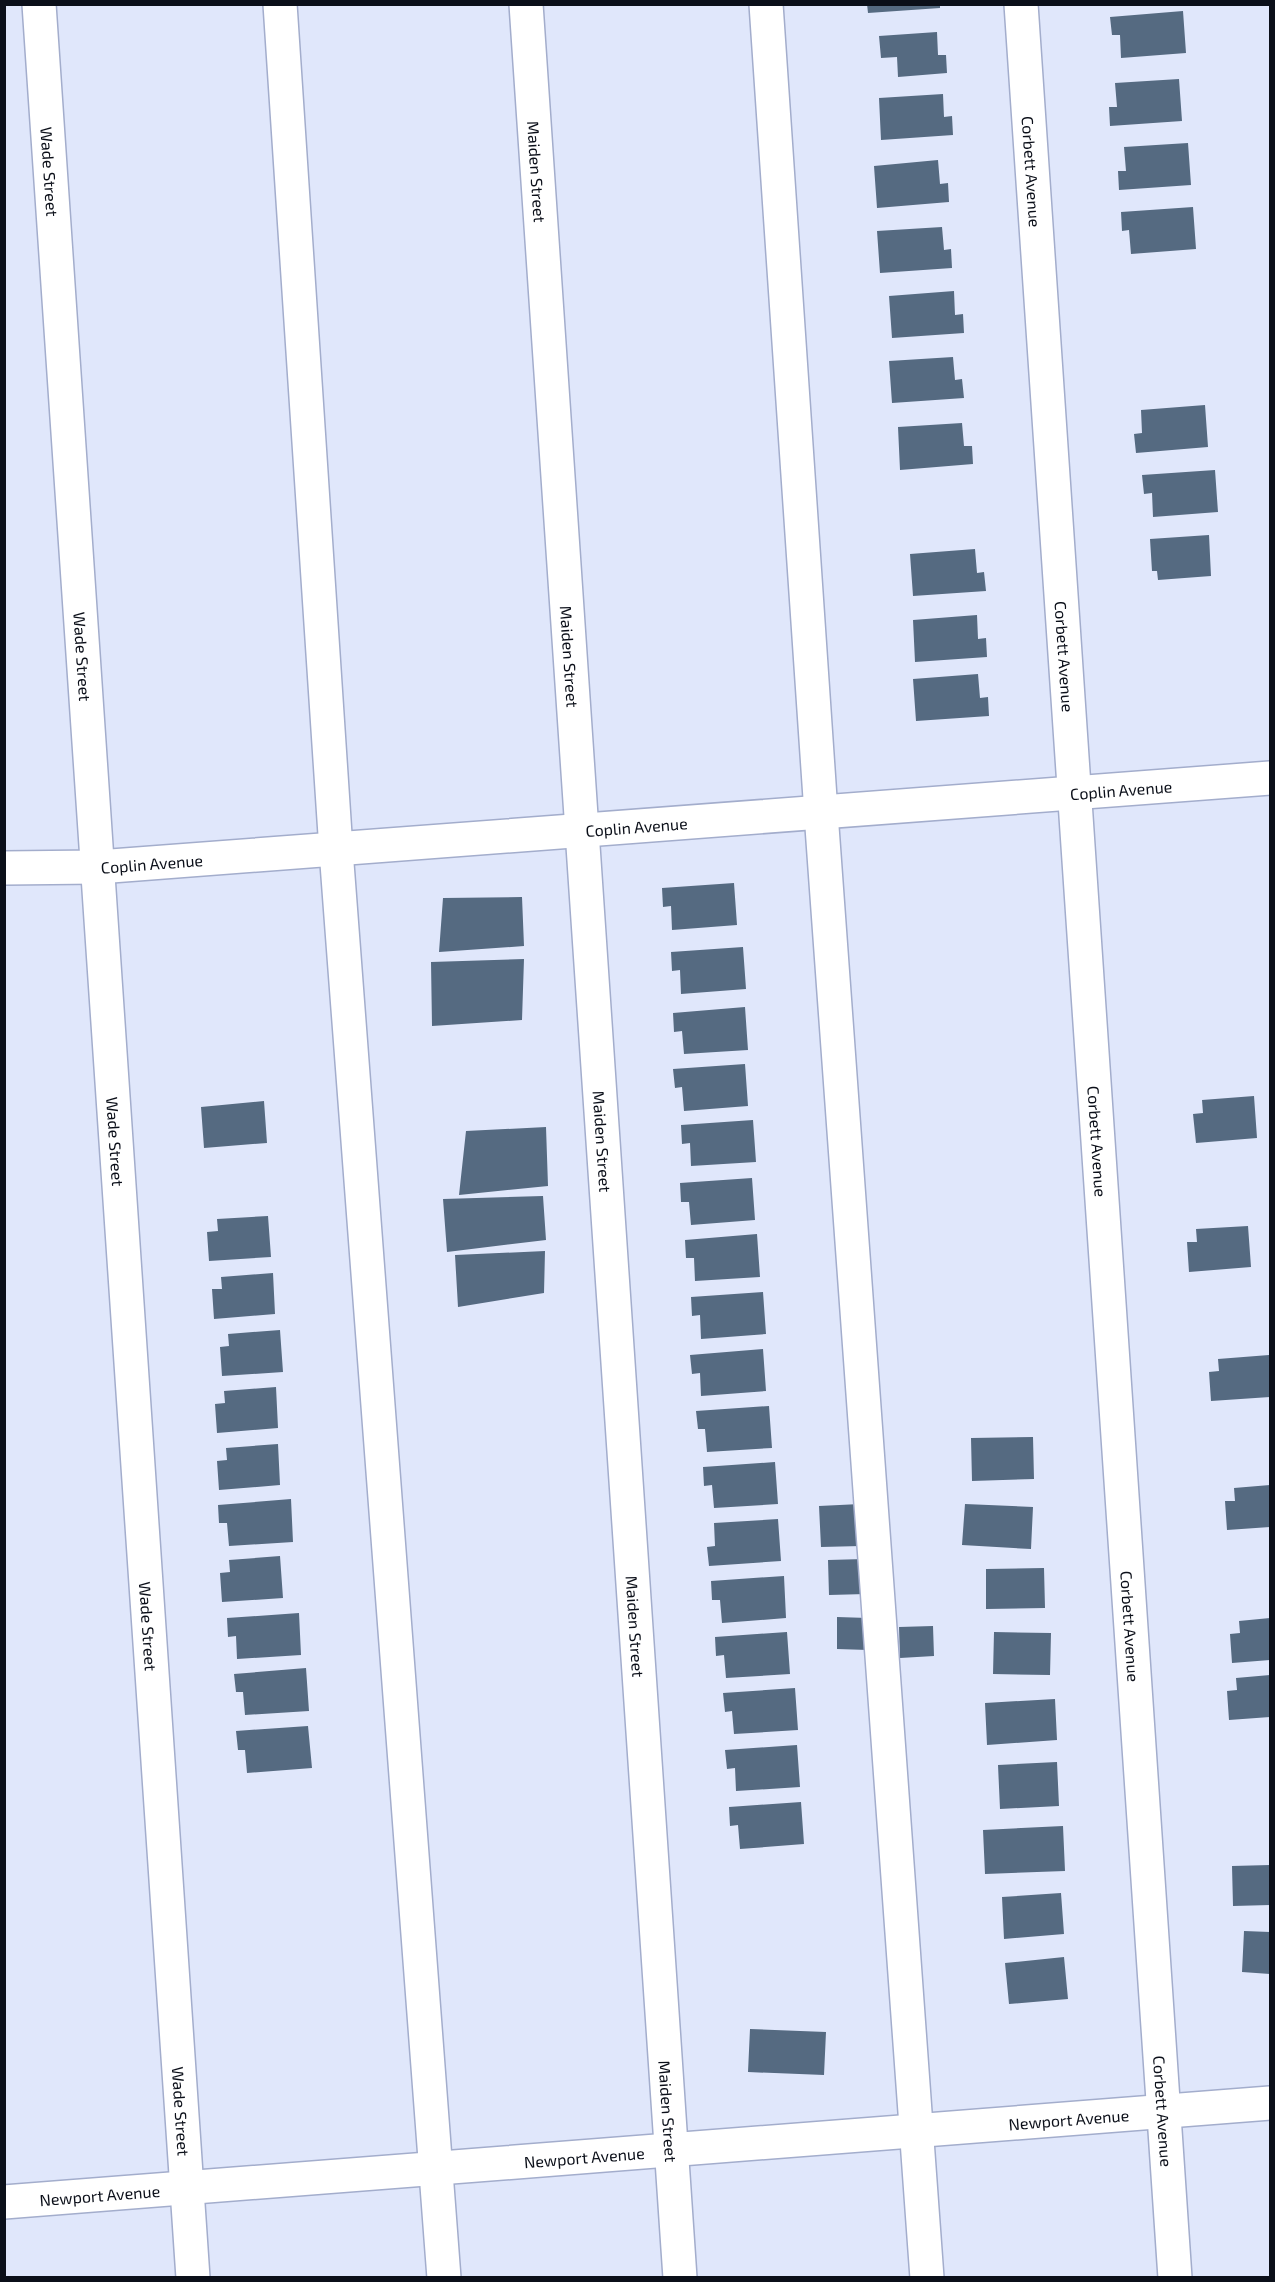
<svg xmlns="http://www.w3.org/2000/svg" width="1275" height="2282" font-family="'Exo 2',sans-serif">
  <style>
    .building { fill: #556a81 }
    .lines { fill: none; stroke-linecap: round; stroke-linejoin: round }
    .minor-casing { stroke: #a3adcc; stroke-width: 36 }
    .minor { stroke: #fff; stroke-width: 33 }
    .labels { text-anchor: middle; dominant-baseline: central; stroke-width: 6; stroke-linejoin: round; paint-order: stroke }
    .street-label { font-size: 16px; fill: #0b0f19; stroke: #f2f5fb }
  </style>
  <rect width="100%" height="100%" fill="#e0e7fb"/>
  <path class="building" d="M867 4H940V8L868 13Z
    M1183 11 1186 53 1121 58 1120 35H1112L1110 17Z
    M937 32 938 55H946L947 73 898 77 897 57 881 58 879 36Z
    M1179 79 1182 121 1110 126 1109 107H1117L1115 83Z
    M943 94 944 117 952 116 953 135 881 140 879 98Z
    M1188 143 1191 185 1119 190 1118 171H1126L1124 147Z
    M938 160 940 184 948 183 949 202 877 208 874 166Z
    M1193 207 1196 249 1131 254 1129 230 1122 231 1121 212Z
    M942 227 944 250 951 249 952 268 880 273 877 231Z
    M954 291 955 315 963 314 964 333 892 338 889 296Z
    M953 357 955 380 962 379 964 398 892 403 889 361Z
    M1205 405 1208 447 1136 453 1134 434 1142 433 1141 410Z
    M962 423 964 446H972L973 464 900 470 898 427Z
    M1215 470 1218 512 1153 517 1152 493 1144 494 1142 475Z
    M1209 535 1211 576 1158 580 1157 571H1152L1150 539Z
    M975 549 977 573 984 572 986 591 913 596 910 554Z
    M977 615 978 639 986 638 987 657 915 662 913 620Z
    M978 674 980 698 988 697 989 716 916 721 913 679Z
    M734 883 737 925 672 930 671 906 663 907 662 888Z
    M522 897 524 946 439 952 443 898Z
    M743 947 746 989 681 994 680 970 672 971 671 952Z
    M524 959 522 1020 432 1026 431 962Z
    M745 1007 748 1050 684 1054 682 1031 674 1032 673 1013Z
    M745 1064 748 1106 684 1111 682 1087 675 1088 673 1069Z
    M1254 1096 1257 1138 1196 1143 1193 1114 1203 1113 1202 1100Z
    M264 1101 267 1143 204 1148 201 1107Z
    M753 1120 756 1162 691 1166 690 1143 682 1144 681 1125Z
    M546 1127 548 1186 459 1195 466 1131Z
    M752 1178 755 1220 691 1225 689 1202H681L680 1183Z
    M543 1196 546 1240 447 1252 443 1199Z
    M268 1216 271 1257 209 1261 207 1232 218 1231 217 1219Z
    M1248 1226 1251 1267 1189 1272 1187 1242H1197L1196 1229Z
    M757 1234 760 1277 695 1281 694 1258H686L685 1240Z
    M545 1251 544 1293 458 1307 455 1255Z
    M273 1273 275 1314 214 1319 212 1289H222L221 1277Z
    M763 1292 766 1334 701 1339 700 1315 692 1316 691 1297Z
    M280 1330 283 1372 222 1376 220 1347 229 1346 228 1334Z
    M763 1349 766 1391 701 1396 700 1373 692 1374 690 1355Z
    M1269 1355 1270 1397 1211 1401 1209 1372 1219 1371 1218 1359Z
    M276 1387 278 1428 217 1433 215 1404 225 1403 224 1391Z
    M769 1406 772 1448 707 1452 705 1429H698L696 1411Z
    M1033 1437 1034 1479 972 1481 971 1438Z
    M278 1444 280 1485 219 1490 217 1461 227 1460 226 1448Z
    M775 1462 778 1504 714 1508 712 1485 704 1486 703 1467Z
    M1270 1485V1527L1227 1530 1225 1501H1235L1234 1488Z
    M291 1499 293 1542 229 1546 227 1523H219L218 1505Z
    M860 1504 861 1546 821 1547 819 1506Z
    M965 1504 1033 1507 1031 1549 962 1545Z
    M778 1519 781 1561 709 1566 707 1547 715 1546 714 1523Z
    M280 1556 283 1598 222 1602 220 1573 230 1572 229 1560Z
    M864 1559 866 1594 829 1595 828 1560Z
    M1044 1568 1045 1608 986 1609V1569Z
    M784 1576 786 1618 722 1623 720 1600H712L711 1581Z
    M299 1613 301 1655 237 1659 236 1636 228 1637 227 1618Z
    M837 1617 868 1618V1650L837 1649Z
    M1270 1618V1660L1232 1663 1230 1634 1240 1633 1239 1621Z
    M933 1626 934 1656 900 1658 899 1627Z
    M787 1632 790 1674 726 1678 724 1655 716 1656 715 1637Z
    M994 1632 1051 1633 1050 1675 993 1674Z
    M306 1668 309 1711 245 1715 243 1692H236L234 1674Z
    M1270 1675V1717L1229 1720 1227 1691 1237 1690 1236 1678Z
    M795 1688 798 1730 734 1734 732 1711 725 1712 723 1693Z
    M1055 1699 1057 1740 987 1745 985 1703Z
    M308 1726 312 1768 247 1773 245 1750H238L236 1731Z
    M797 1745 800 1787 736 1791 735 1768 727 1769 725 1750Z
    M1057 1762 1059 1806 1000 1809 998 1765Z
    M801 1802 804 1844 740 1849 738 1825 730 1826 729 1807Z
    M1063 1826 1065 1871 985 1874 983 1830Z
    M1270 1865V1905L1233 1906 1232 1866Z
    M1061 1893 1064 1934 1004 1939 1002 1897Z
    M1244 1931 1270 1932V1974L1242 1972Z
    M1064 1957 1068 1999 1009 2004 1005 1963Z
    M750 2029 826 2032 824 2075 748 2072Z"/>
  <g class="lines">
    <defs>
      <g id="minor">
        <path id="s1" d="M39 4 193 2278"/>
        <path d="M280 4 336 850 444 2278"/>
        <path id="s2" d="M526 4 680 2278"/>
        <path d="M766 4 821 813 927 2278"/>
        <path id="s3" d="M1021 4 1175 2278"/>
        <path id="s4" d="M4 868 98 867 1270 778"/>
        <path id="s5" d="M4 2202 1270 2103"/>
      </g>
    </defs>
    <use href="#minor" class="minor-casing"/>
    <use href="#minor" class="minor"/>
  </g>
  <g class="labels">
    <g class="street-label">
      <text stroke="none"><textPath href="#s1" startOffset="168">Wade Street</textPath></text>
      <text stroke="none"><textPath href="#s2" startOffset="168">Maiden Street</textPath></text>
      <text stroke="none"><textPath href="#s3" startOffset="168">Corbett Avenue</textPath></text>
      <text stroke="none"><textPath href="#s1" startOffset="654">Wade Street</textPath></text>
      <text stroke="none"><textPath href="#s2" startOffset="654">Maiden Street</textPath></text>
      <text stroke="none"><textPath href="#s3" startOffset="654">Corbett Avenue</textPath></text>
      <text stroke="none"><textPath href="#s4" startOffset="1120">Coplin Avenue</textPath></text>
      <text stroke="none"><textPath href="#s4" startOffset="634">Coplin Avenue</textPath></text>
      <text stroke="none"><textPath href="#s4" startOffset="148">Coplin Avenue</textPath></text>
      <text stroke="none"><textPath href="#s1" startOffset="1140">Wade Street</textPath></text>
      <text stroke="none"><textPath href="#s2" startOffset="1140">Maiden Street</textPath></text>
      <text stroke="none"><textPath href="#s3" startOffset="1140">Corbett Avenue</textPath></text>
      <text stroke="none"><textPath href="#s1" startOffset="1626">Wade Street</textPath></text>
      <text stroke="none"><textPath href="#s2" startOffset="1626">Maiden Street</textPath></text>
      <text stroke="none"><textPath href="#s3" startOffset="1626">Corbett Avenue</textPath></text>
      <text stroke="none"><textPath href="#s1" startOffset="2112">Wade Street</textPath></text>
      <text stroke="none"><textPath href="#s2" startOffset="2112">Maiden Street</textPath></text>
      <text stroke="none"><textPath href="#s3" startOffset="2112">Corbett Avenue</textPath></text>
      <text stroke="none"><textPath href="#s5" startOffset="1068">Newport Avenue</textPath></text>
      <text stroke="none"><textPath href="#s5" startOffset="582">Newport Avenue</textPath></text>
      <text stroke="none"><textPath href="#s5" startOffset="96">Newport Avenue</textPath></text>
    </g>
  </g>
  <rect width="1275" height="2282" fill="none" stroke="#0b0f19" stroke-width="12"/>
</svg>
